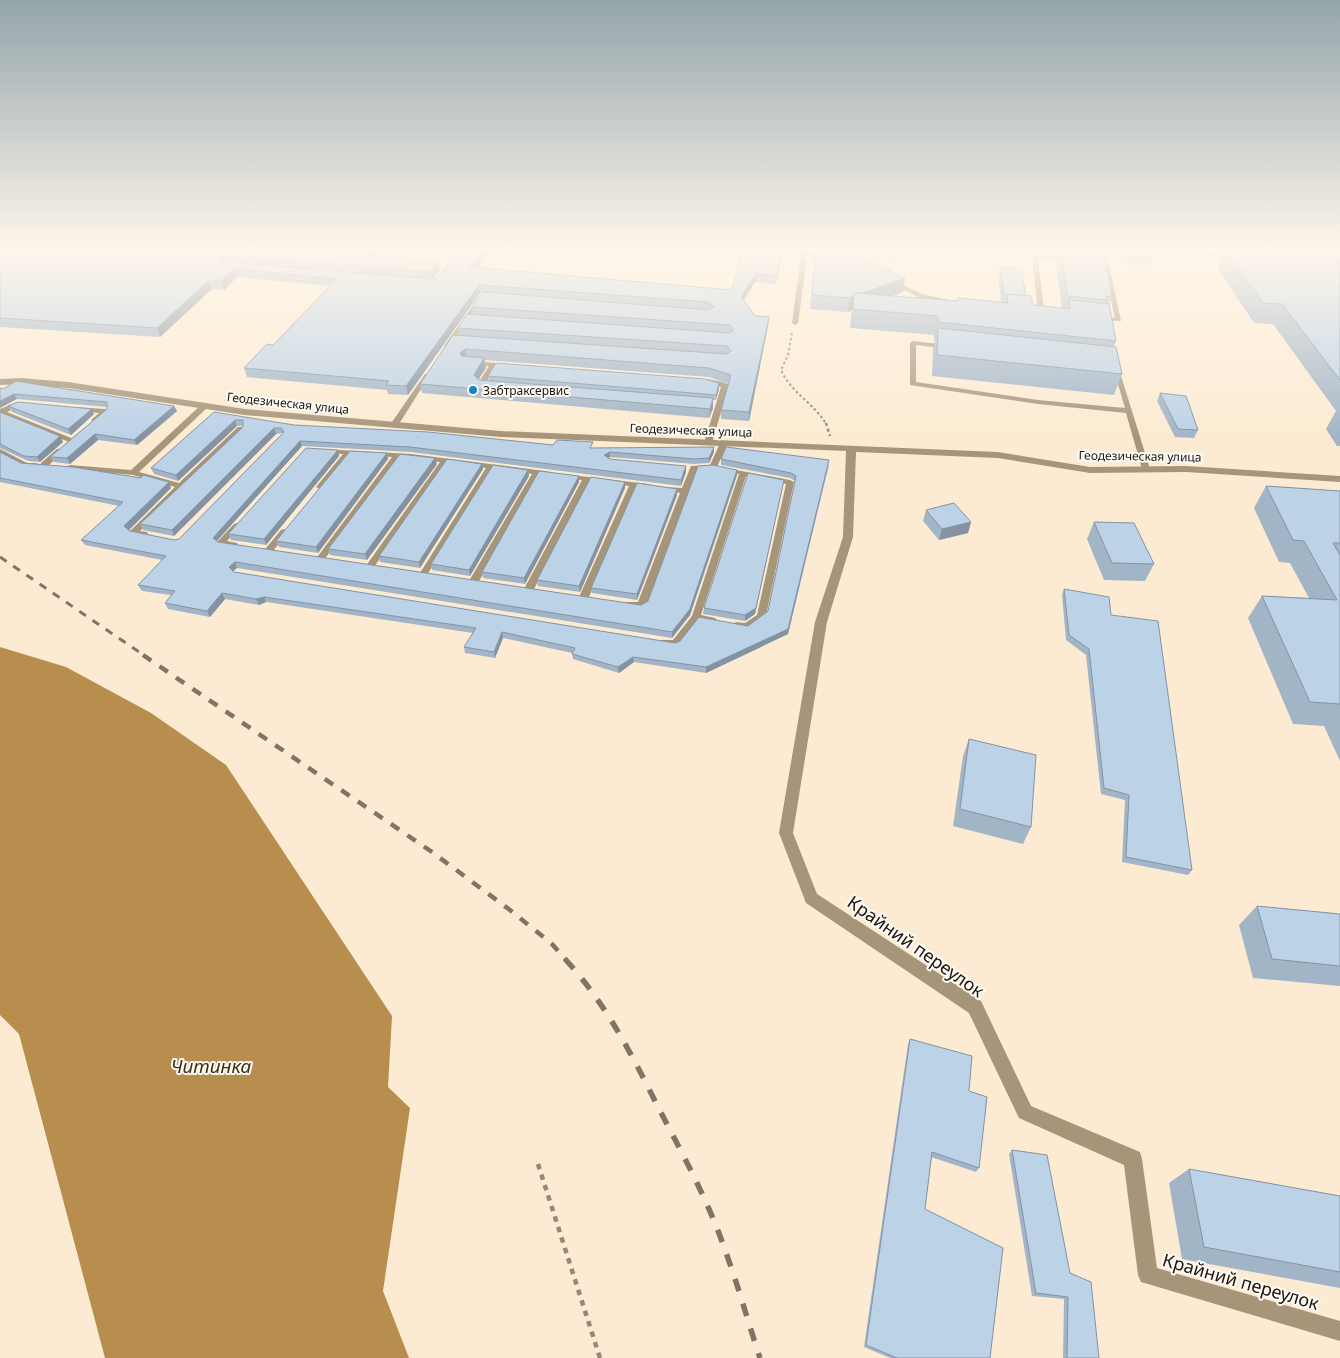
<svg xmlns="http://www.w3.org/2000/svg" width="1340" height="1358" font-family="'Noto Sans',sans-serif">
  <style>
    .water { fill: #b78e4d }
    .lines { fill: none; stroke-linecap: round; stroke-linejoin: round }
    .path-far2 { stroke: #948877; stroke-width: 2; stroke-dasharray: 2.5 2.5; stroke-linecap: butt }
    .path-far1 { stroke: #948877; stroke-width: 2.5; stroke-dasharray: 3 3; stroke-linecap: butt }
    .path { stroke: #948877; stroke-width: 4.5; stroke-dasharray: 5.5 5.5; stroke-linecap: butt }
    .service { fill: #a7957a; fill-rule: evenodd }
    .minor { fill: #a7957a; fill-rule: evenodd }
    .rail-far2 { stroke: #807565; stroke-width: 3; stroke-dasharray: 8 8; stroke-linecap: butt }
    .rail-far1 { stroke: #807565; stroke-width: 4.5; stroke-dasharray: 10 10; stroke-linecap: butt }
    .rail { stroke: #807565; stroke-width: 5.5; stroke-dasharray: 13 13; stroke-linecap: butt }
    .wall { fill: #a2b5c7 }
    .shaded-wall { fill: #8493a2 }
    .building { fill: #bcd2e7; stroke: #8493a2 }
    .poi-dot { fill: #1483cc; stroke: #fdfaf5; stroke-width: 2 }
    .labels { text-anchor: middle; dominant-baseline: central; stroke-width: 4; stroke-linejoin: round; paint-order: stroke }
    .far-poi-label { font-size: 12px; fill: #1b150d; stroke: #fdfaf5; text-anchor: start }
    .far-street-label { font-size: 12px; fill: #1b150d; stroke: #fdfaf5 }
    .near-street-label { font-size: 18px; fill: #1b150d; stroke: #fdfaf5 }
    .near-water-label { font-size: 19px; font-style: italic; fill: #3f2d10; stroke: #fdfaf5 }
  </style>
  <rect width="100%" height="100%" fill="#fcebd2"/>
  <path class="water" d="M0 647 66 667 151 713 226 765 392 1016 388 1087 410 1108 383 1291 409 1358H105L19 1034 0 1015Z"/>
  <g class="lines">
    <path class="path-far2" d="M792 333 788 355 781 370C791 393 814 403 826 424"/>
    <path class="path-far1" d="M826 423 830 436"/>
    <path class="path" d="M538 1164 600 1358"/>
    <path class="service" d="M392 247H428L502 251 505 253 502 255 395 249Z
      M714 247H722L719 249Z
      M802 247H808L807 254 828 255 831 257 828 259 807 257 798 323 795 325 792 323Z
      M1147 247H1169L1200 250 1239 259 1236 261 1200 254Z
      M1035 254 1071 256 1074 258 1071 260 1038 258 1044 312 1041 314 1038 312 1032 256Z
      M1093 259 1109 264 1121 321 1099 320 1096 318 1099 316 1115 318 1103 265 1091 262 1090 261Z
      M892 280 922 294 959 302 956 304 918 297 890 283V281Z
      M478 298 483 299 449 347H445L444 346Z
      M913 341 948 345 951 347 948 349 916 345V382L1038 400 1125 408 1113 367 1118 366 1150 469 1146 471 1142 469 1126 413 1038 404 910 385V343Z
      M472 361 508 364 511 366 508 368 495 367 485 384 490 386 486 388 477 385 489 366 470 364V362Z
      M425 374 430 375 397 427H391L390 425Z
      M709 379C714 381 724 381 729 385L712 443 708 445 704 443 721 387 707 384 705 381Z
      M17 402 24 404 7 412 76 440 75 442H69L0 414V409Z
      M202 404 209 406 139 472 179 483 238 427H241L245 429 140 531 147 532 148 534 147 536 133 535 129 532 175 487 133 475 70 469 66 467 70 465 131 470Z
      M76 407 105 409 109 411 95 422 91 420 99 413 79 411H76Z
      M721 441H727L728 443 716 469 697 470 646 606 641 609 626 606 624 604 626 602H638L680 493 665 491 661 489 665 487 682 488 691 466 710 465Z
      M0 449 27 463H36L40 465C27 473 12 461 0 454Z
      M57 449H63L64 451 47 467H41V463Z
      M321 449 411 454 537 470 551 472 555 474 551 476 539 475 479 581 474 584 469 581 532 474 493 469 427 575 424 576 420 573 486 468 447 463 374 567 371 568 367 565 368 563 440 462 400 458 324 560H318L317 558 318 556 392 457 351 455 323 489H320L316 487 343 454 324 453H321Z
      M720 467 790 480 794 482 766 616C755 629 748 631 733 627L731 625 736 622 745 623 757 615 786 484 746 476 701 615 715 618 717 620 712 623 698 621 678 646 675 647 662 644 660 642 662 640H673L692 616 739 474 720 471Z
      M563 474 648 484 652 486 648 488 636 487 589 597 584 600 579 597 629 486 590 481 534 589 529 592 526 591 524 589 582 480 563 478Z
      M237 523 241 526 227 541 237 543 238 545 237 547 218 545 217 543 218 541 234 524Z
      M284 529 288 532 287 534 272 552H266L265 550 266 548 281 530Z"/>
    <path class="minor" d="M501 247H508L505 255H502L498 253Z
      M21 378 68 382 245 409 501 431 998 452 1090 467 1186 466 1340 476V482L1186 472 1090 473 998 458 856 452 853 537 827 622 793 833 817 894 981 1001 1031 1106 1140 1152 1142 1159 1157 1268 1340 1321V1341L1141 1282 1138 1275 1124 1165 1019 1118 969 1013 806 903 779 833 815 622 843 537 846 451 501 437 245 415 68 388 21 384 0 385V379Z"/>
    <path class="rail-far2" d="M0 557 145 656"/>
    <path class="rail-far1" d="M143 655 432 852 510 910 552 944 566 960"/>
    <path class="rail" d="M565 959C603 1000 629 1049 654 1099 679 1148 707 1197 725 1250 738 1285 748 1322 760 1358"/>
  </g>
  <path class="wall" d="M0 247H383L376 258 438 262 440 270 433 279 437 278 461 247H490L489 248H486L487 256 477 268 732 290 784 247 776 284 755 282 744 300 755 316 769 317 768 326 749 421 721 419V410L729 384 709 377 485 360 486 368 479 379 489 380 488 376 719 383V389L716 400H713V408L709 418 422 393 420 384 459 335 458 328 473 315 472 307 482 293H480L408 395 388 394 387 390 247 377 244 368 273 345 330 286 237 277 224 290 212 289 160 337 0 327Z
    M816 247 843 249V247H900L897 258 856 255 905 278 903 292 892 296 957 301 958 298 1001 302 998 277 1001 267 1026 296 1033 305 1062 308 1056 266 1061 251 1112 296 1109 304 1116 341 1114 346 1122 374 1114 395 932 376 933 349 935 341H934V335L850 328 852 310 848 312 810 309Z
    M1122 247H1153L1154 251 1149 265 1128 264Z
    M1246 247H1340V446H1337L1326 429 1336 411 1273 324 1254 323 1218 269 1226 250 1249 251Z
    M3 389 174 406 177 411 137 445 98 440 70 464 54 462 50 457 107 409V407L17 399Z
    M1160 393 1198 430 1194 438 1175 437 1157 401Z
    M8 406 94 414 71 435 12 412Z
    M0 412 63 442 40 462 28 461 0 448Z
    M214 412 294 425 593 448 714 452 709 463 694 464 610 457 608 458 610 459 686 472 681 486 411 452 302 446 217 541 218 542 641 605 648 601 737 475 690 615 672 638 237 568 233 571 234 572 675 643 748 626 768 611 795 481 790 478 721 465V459L829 465 788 634 706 673 634 662 619 673 573 659 572 653 503 638 495 658 465 653 464 647 473 633 266 602 259 605 225 599 210 617 168 609 165 603 171 595 142 591 138 585 162 560 85 545 81 540 119 506 0 482V452L21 463 171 488 129 530 174 540 179 539 283 433 276 434 174 536 143 530 140 524 243 427V426H237L178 481 154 474 151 468Z
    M338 450 339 456 266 545 231 540 228 534Z
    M387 453 388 459 318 553 279 547 276 541Z
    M437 464 367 560 330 555 328 549Z
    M482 464 483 469 420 568 380 562 379 556Z
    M529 476 470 576 432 570 431 564Z
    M784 480 755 614 745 621 703 614 704 608Z
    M579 482 525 584 483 578 482 572Z
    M1266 486 1340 491V761L1324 726 1293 724 1248 618 1262 596 1309 598 1290 563 1279 562 1254 508Z
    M625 488 580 592 538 586 537 580Z
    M677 489V495L637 600 592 593 591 588Z
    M926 510 971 522 968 533 939 540 923 521Z
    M1094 522 1154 564 1145 581 1104 580 1087 539Z
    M1064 589 1111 615 1192 870 1188 875 1122 862 1125 800 1101 794 1086 655 1066 640 1062 595Z
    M969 739 1031 827 1023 844 953 826 963 756Z
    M1257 906 1340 914V986L1253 978 1239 925Z
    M910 1039 969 1091 979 1168 976 1172 931 1157 925 1209 990 1358H890L864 1347 908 1044Z
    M1012 1150 1070 1273 1099 1358H1063L1064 1299 1032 1296 1009 1154Z
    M1189 1169 1340 1196V1288L1182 1259 1169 1183Z"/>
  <path class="shaded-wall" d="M376 247H383L371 266 369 257Z
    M485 247 487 256 471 275 469 267Z
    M783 247H784L776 284 777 275Z
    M224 255 227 263 222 268 219 259Z
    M438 262 440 270 432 280 431 272Z
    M234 269 237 277 224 290 221 281Z
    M756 274 755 282 740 305 741 297Z
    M905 278 903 292 854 309V296Z
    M208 281 212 289 160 337 157 328Z
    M479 285 480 293 408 395 406 386Z
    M854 296 852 310 848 312 850 298Z
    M769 317 768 326 749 421V412Z
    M465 349 466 358 461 362 460 353Z
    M484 358 486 368 475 384 474 375Z
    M719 383V389L716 400V395Z
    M14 394 17 399 0 408V401Z
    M713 398V408L709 418 710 409Z
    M174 406 177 411 137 445 134 440Z
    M92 409 94 414 71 435 68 429Z
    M235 420 237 426 178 481 176 475Z
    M274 428 276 434 174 536 172 530Z
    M95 434 98 440 70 464 67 458Z
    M60 436 63 442 40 462 37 457Z
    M300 441 302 446 215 543 213 538Z
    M714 447V452L709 463V458Z
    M338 450 339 456 266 545 264 539Z
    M610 452V457L604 460V455Z
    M387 453 388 459 318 553 316 547Z
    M435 458 437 464 367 560 365 554Z
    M829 460 788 634 706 673V667L788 629Z
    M482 464 483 469 420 568 419 562Z
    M686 466V472L681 486V480Z
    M528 470 529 476 470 576 469 570Z
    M737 470V475L690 615 672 638V632Z
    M579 476V482L525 584 524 578Z
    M784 480 755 614 745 621V615Z
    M169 482 171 488 127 532 124 526Z
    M625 482V488L580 592 579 586Z
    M677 489V495L637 600V594Z
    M971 522 968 533 939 540 942 529Z
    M235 562 237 568 231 573 229 567Z
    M222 593 225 599 210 617 207 611Z
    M264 597 266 602 259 605 256 599Z
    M502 632 503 638 495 658 494 652Z
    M633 657 634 662 619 673 618 667Z"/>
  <path class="building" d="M0 247H376L369 257 438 262 431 272 224 255 219 259 224 262 433 279 437 278 461 247H485L469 267 732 290 743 247H783L777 275 756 274 741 297 755 316 769 317 749 412 721 410 731 375 709 368 465 349 460 353 462 356 484 358 474 375 479 380 713 398 710 409 420 384 453 335 726 354 731 351 727 346 458 328 467 314 729 333 734 330 730 325 472 307 483 292 709 310 714 307 709 302 479 285 406 386 386 385 389 381 244 368 267 344 273 345 337 279 234 269 221 281H208L157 328 0 318Z
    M816 247 840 248 905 278 863 293H854V296L850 298 812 295Z
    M1132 247H1153L1154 251 1133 249Z
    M1270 249 1340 251V380L1282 304 1263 303 1226 250 1273 253Z
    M1061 251 1104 255 1112 296H1106L1107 300 1067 296Z
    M1001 267 1021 269 1026 296 1007 294V295L1004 294Z
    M854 293 958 301V298L1008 303 1007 294 1031 296 1033 305 1070 309 1069 300 1109 304 1116 341 938 322V316L853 309Z
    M938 328 1116 347 1122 374 937 355Z
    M496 363 705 379 719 383 716 395 488 376Z
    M16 381 174 406 134 440 95 434 67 458 50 457 107 409V402L14 394 0 401V388L3 389Z
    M1160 393 1186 396 1198 430 1178 429Z
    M18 402 92 409 68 429 8 406Z
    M0 412 60 436 37 457 24 456 0 444Z
    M214 412 294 425 428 432 553 445 557 440 593 442 590 448 714 447 709 458 694 459 610 452 604 455 610 459 686 466 681 480 410 447 300 441 213 538 218 542 641 605 648 601 698 466 713 465 737 470 690 609 672 632 235 562 229 567 234 572 675 643 680 641 699 617 748 626 768 611 796 476 791 473 721 459 726 447 829 460 788 629 706 667 633 657 618 667 572 654 575 648 502 632 494 652 464 647 476 628 264 597 256 599 222 593 207 611 165 603 175 591 138 585 166 556 81 540 123 502 0 478V452L21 463 73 467 141 478 143 475 169 482 124 526 130 531 174 540 179 539 284 432 281 428H274L172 530 140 524 243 427V420H235L176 475 151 468Z
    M306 448 338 450 264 539 228 534Z
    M350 451 387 453 316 547 276 541Z
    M400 454 435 458 365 554 328 549Z
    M447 459 482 464 419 562 379 556Z
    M493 465 528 470 469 570 431 564Z
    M539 471 579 476 524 578 482 572Z
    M748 473 784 480 756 608 745 615 704 608Z
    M591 477 625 482 579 586 537 580Z
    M637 483 677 489 637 594 591 588Z
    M1266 486 1340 491V543H1333L1340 555V704L1310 702 1262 596 1337 600 1304 541 1293 540Z
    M954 503 971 522 942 529 926 510Z
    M1094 522 1134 523 1154 564 1112 563Z
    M1064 589 1109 597 1111 615 1158 621 1192 870 1126 857 1129 795 1104 788 1089 649 1069 635Z
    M969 739 1036 755 1031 827 960 809Z
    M1257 906 1340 914V966L1272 959Z
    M910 1039 972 1056 969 1091 987 1097 979 1168 932 1152 925 1209 1003 1248 990 1358H897L866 1345Z
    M1012 1150 1047 1155 1070 1273 1091 1282 1099 1358H1067L1068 1297 1036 1293Z
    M1189 1169 1340 1196V1272L1204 1247Z"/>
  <linearGradient id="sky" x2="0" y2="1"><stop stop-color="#94a5aa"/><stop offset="0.57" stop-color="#fef6eb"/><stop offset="1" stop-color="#fef6eb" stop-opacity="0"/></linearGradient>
  <rect width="1340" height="437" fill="url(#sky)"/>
  <circle class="poi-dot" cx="473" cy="390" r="5"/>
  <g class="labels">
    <g class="far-poi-label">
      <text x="483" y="390">Забтраксервис</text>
    </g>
    <g class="far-street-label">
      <text transform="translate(288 403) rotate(6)">Геодезическая улица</text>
      <text transform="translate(691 430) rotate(2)">Геодезическая улица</text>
      <text transform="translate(1140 456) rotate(1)">Геодезическая улица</text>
    </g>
    <g class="near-street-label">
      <text transform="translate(916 946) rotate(35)">Крайний переулок</text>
      <text transform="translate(1241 1281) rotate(16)">Крайний переулок</text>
    </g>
    <g class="near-water-label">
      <text x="211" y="1066">Читинка</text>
    </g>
  </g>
</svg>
